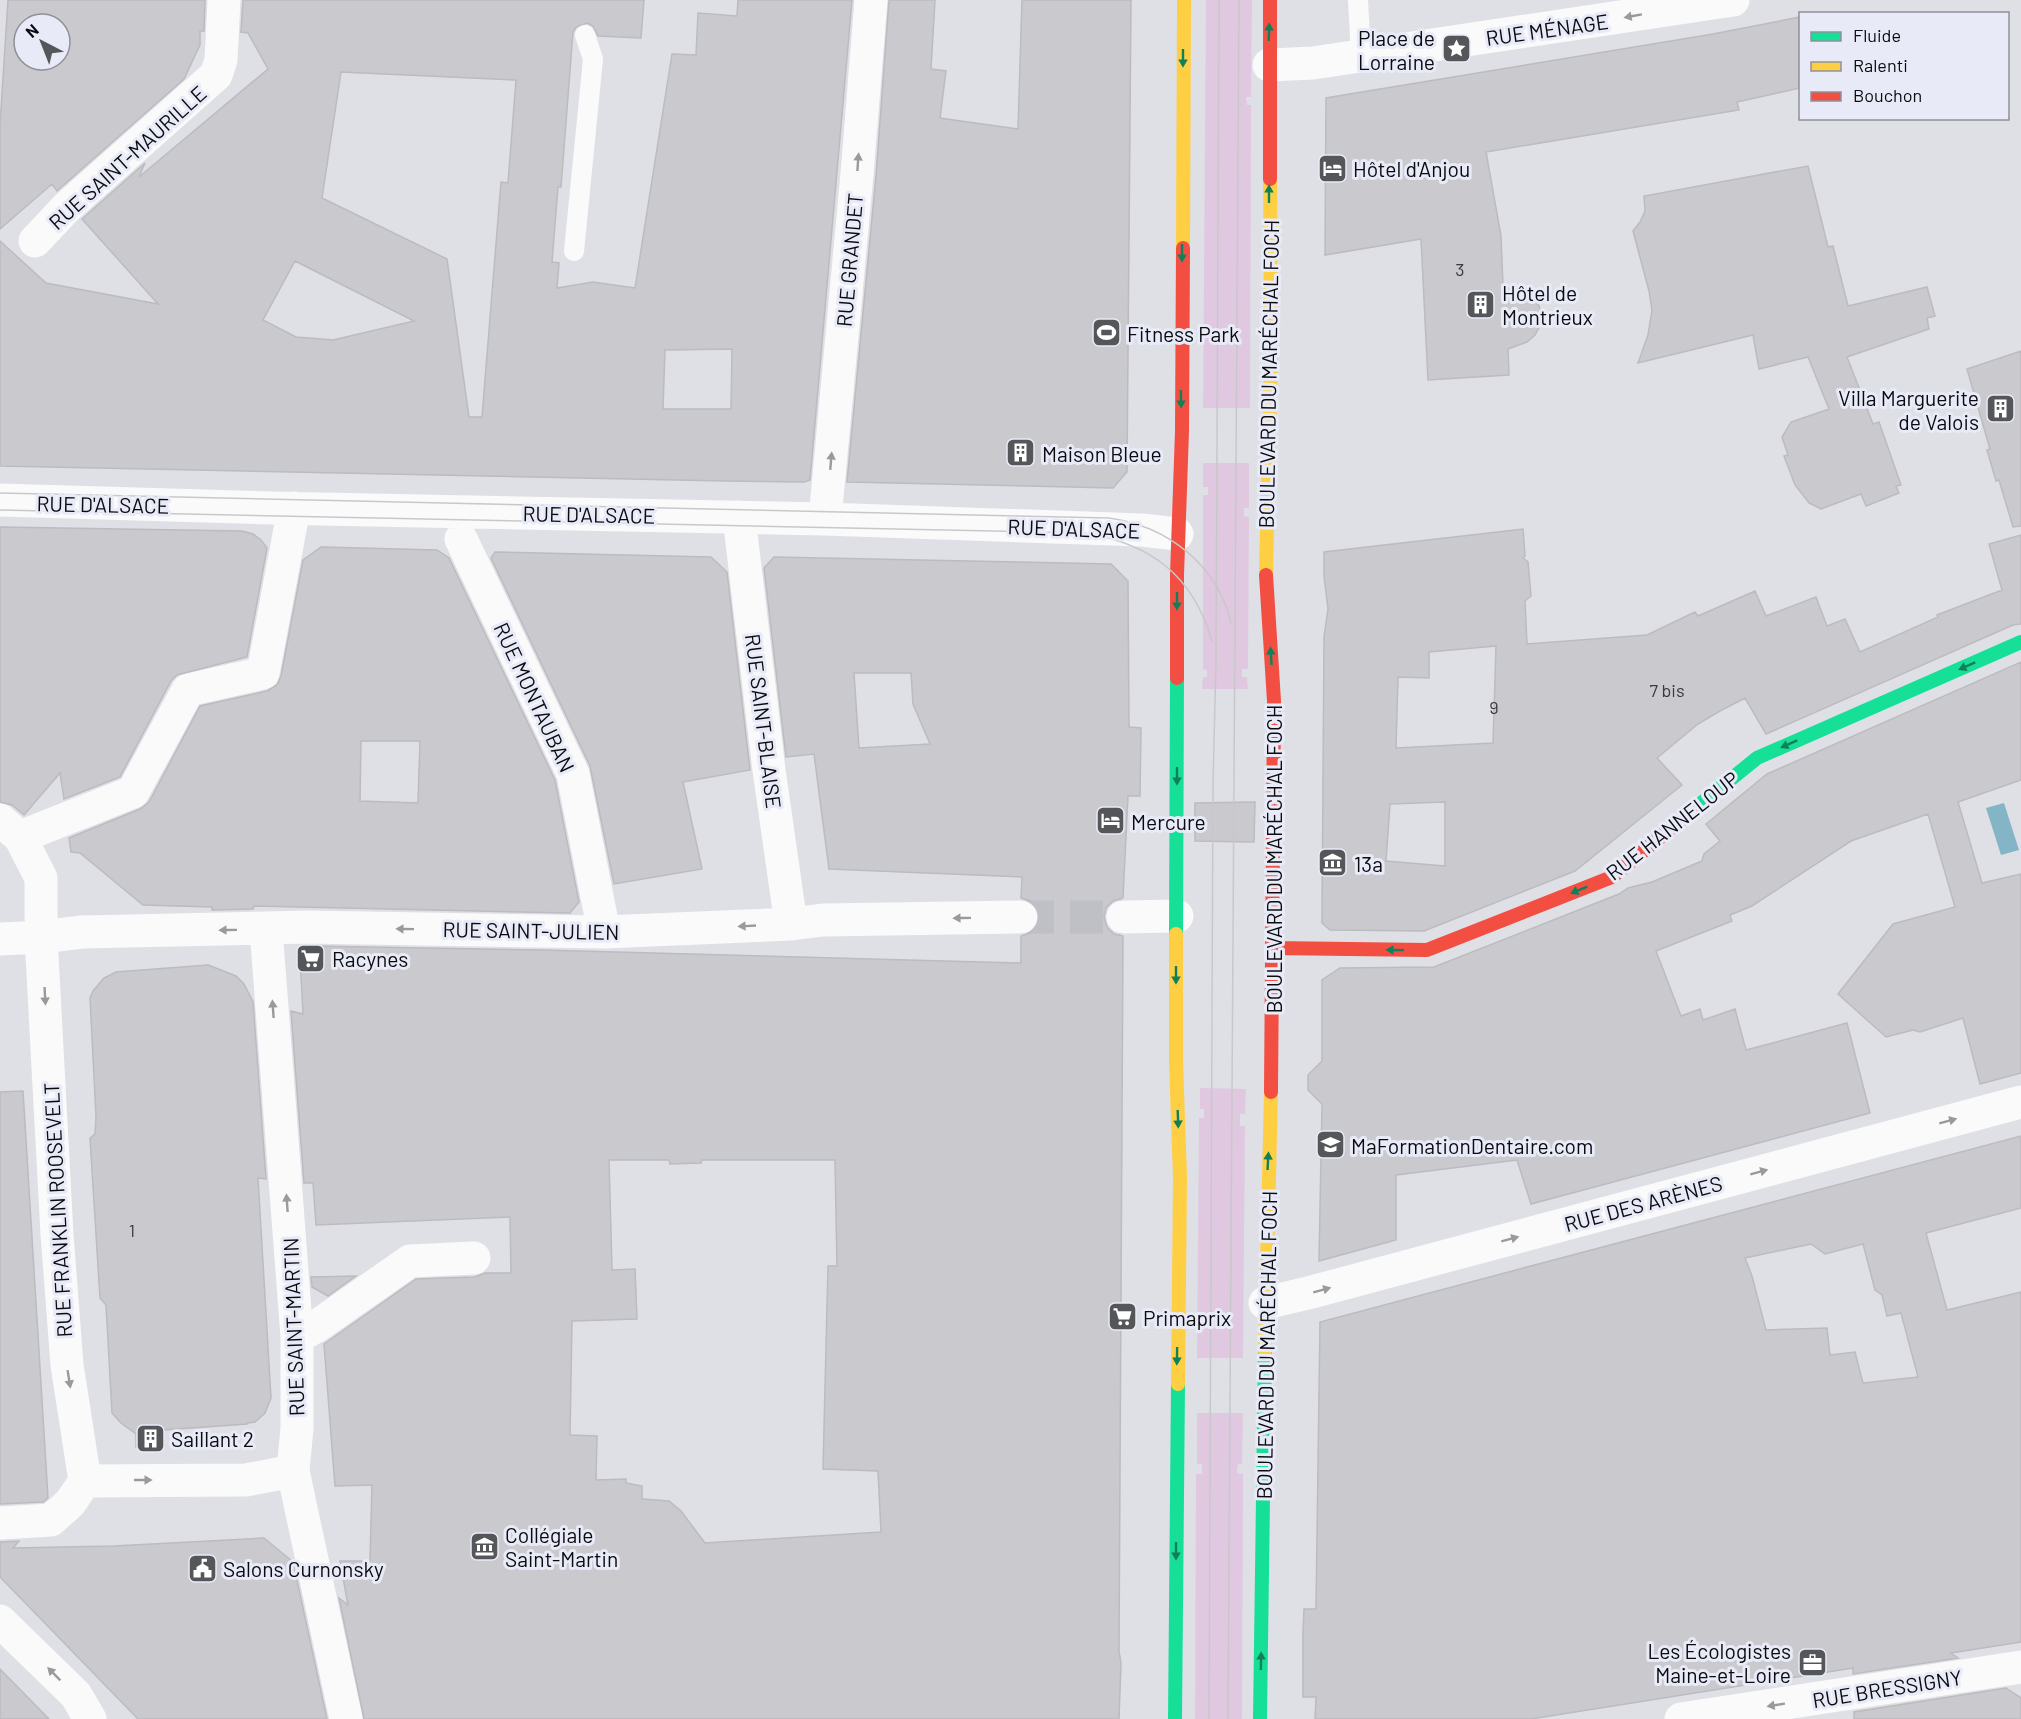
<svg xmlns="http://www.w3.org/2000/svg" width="2021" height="1719" font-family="Barlow,sans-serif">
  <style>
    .green { fill: #e1c8e1 }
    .water { fill: #83b5c6 }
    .building { fill: #c9c9ce; stroke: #bbbbc0; stroke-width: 1.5; fill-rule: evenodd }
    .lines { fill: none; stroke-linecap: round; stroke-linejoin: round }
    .street-tunnel { stroke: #bec0c6; stroke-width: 33; stroke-dasharray: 33 16; stroke-linecap: butt }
    .lane { stroke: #fafafb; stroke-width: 20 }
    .street { stroke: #fafafb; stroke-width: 33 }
    .fast { stroke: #16e098; stroke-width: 14 }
    .slow { stroke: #ffcf43; stroke-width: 14 }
    .jam { stroke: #f24e42; stroke-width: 14 }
    .tram { stroke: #c8c8cb; stroke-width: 1.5 }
    .oneway { fill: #9a9a9d }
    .oneway2 { fill: #11805a }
    .labels { text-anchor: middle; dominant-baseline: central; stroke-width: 6; stroke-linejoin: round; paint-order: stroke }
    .number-label { font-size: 18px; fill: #3a3a3f }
    .street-label { font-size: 21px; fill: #0a0b0f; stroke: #e8ebf7 }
    .poi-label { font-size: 21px; fill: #0a0b0f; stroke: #e8ebf7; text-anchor: start }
  </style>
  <rect width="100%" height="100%" fill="#dee0e6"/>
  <path class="green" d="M1206 0H1252L1251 97H1246L1247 105H1251L1250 408H1203Z
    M1203 463H1249V508H1244V516L1249 517 1248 669H1242V677H1247L1248 689H1202L1203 677H1207V670L1203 669V495H1208V487H1203Z
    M1200 1088 1246 1089 1245 1114H1240V1126H1245L1243 1358H1197L1199 1118H1204V1109H1200Z
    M1197 1413H1243L1242 1464H1238L1237 1473 1243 1474 1242 1719H1195L1196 1474H1202V1464H1197Z"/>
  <path class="water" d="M2004 803 2019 850 2001 855 1986 808Z"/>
  <path class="building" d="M8 0H205L204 31H200V45L184 79 57 191 52 184 0 229V125ZM24 24H60V60H24Z
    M243 0H644L641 38 598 36 593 26 587 23 576 27 573 32 561 187H558L552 262 559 263 557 288 593 282 635 288 672 54 696 55 698 13 737 16 738 0H852L810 480 804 482 725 481 0 466V241L46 283 158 304 82 219 145 163 139 177 268 69 248 33 241 32ZM341 72 516 80 508 183 501 182 482 417H469L447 259 322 198ZM295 261 414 321 333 340 296 337 263 320ZM732 349 731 409H663L665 350Z
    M889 0H935L931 69 946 71 940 118 1018 129 1022 0H1131L1127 472 1113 488 847 482 876 176Z
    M1800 17V88L1737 102 1739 110 1486 152 1501 236 1503 286 1529 295 1539 306 1542 316 1540 326 1535 335 1527 342 1508 349 1509 375 1428 380 1421 239 1325 255 1326 98 1713 34Z
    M1808 166 1828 247 1833 246 1848 306 1927 287 1935 316 1927 318 1929 329 1847 357 1873 424 1879 422 1901 485 1896 486 1899 493 1866 506 1861 494 1821 509 1809 503 1795 485 1784 456 1788 455 1782 437 1791 422 1829 409 1808 357 1759 369 1753 335 1638 363 1648 335 1652 310 1649 291 1633 231 1640 222 1645 211 1644 196Z
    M2021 351V526L2013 527 1999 480 1996 481 1987 450 1990 449 1967 369Z
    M0 527 242 531 253 534 261 540 267 548 247 657 177 675 171 681 120 777 64 799 60 773 24 815 12 805 0 802Z
    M1523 529 1525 556 1523 558 1528 562 1531 596 1525 601 1527 644 1647 635 1695 612 1698 616 1755 591 1766 616 1816 597 1827 626 1845 619 1860 652 1938 617 1937 615 2002 590 1989 544 2021 535V624L2013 625 1766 734 1745 698 1720 711 1698 724 1657 758 1682 785 1575 871 1424 931 1330 930 1322 923 1324 637 1328 609 1324 576V552ZM1496 646 1493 743 1396 748 1398 677 1429 678V652ZM1445 802V866L1386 861 1390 804Z
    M321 547 437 550 449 558 555 780 579 902 570 913 254 906 253 909 212 910V907L143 905 80 853 71 852 69 838 140 809 149 802 200 706 267 691 277 685 281 676 303 560ZM361 741H420L418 803 360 801Z
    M495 552 711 557 727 572 750 770 683 782 702 869 614 884 590 766 491 558Z
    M774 557 1111 564 1128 581 1129 727 1141 728 1140 796H1128L1123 898 1113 901 1106 908 1104 917 1107 927 1114 934 1123 936 1119 1651 1121 1663 1119 1719H364L339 1598 348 1605 340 1561H370L372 1485 335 1486 324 1344 416 1279 475 1277 485 1273H511L510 1217 316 1225 313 1183H304L291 1011 303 1014 300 957 311 946 542 950 1021 963V936L1031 933 1038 926 1040 916 1037 908 1031 901 1021 898 1022 877 829 869 814 754 786 757 764 568ZM854 673H911L913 704 930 744 859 748ZM609 1160H669L670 1164 701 1163 702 1160H835L837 1266H828L823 1469 878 1471 881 1532 705 1543 681 1511 669 1501 642 1499V1486L626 1483V1479L596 1480 597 1436 570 1435 572 1321 637 1319 635 1269 612 1270Z
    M2021 662V780L1958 802 1982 883 2021 874V1073L1980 1084 1963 1018 1920 1032 1913 1030 1886 1037 1838 994 1893 924 1955 907 1928 814 1851 841 1752 906 1730 915 1732 921 1656 951 1681 1016 1700 1009 1703 1020 1735 1009 1746 1050 1847 1023 1870 1113 1531 1204 1517 1160 1396 1175V1240L1319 1261 1322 1104 1308 1090V1075L1322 1061V980L1340 968 1434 967 1619 894 1628 888 1652 882 1702 861 1704 854 1720 841 1706 824 1767 774Z
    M1255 802 1254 842 1195 841V803Z
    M208 965 236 976 244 984 253 1002 266 1179 258 1178 271 1398 265 1413 255 1422 247 1423V1424L163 1430 164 1446 136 1447V1434L121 1423 112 1413 106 1305 100 1298 90 1138 95 1134 96 1117 90 998 93 991 104 978 116 972Z
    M23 1091 48 1498 43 1502 0 1504V1092Z
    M2021 1136V1208L1926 1233 1947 1310 2021 1292V1642L1951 1653 1958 1658 1853 1674V1668L1531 1719H1315L1316 1697H1303V1633L1304 1609H1316L1320 1322ZM1811 1244 1825 1254 1863 1244 1875 1290 1882 1295 1887 1316 1901 1313 1918 1377 1863 1383 1855 1352 1830 1355 1827 1328 1766 1330 1752 1276 1745 1258Z
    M356 1276 328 1296 312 1287 311 1277Z
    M264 1538 293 1562 327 1719H138L0 1577V1542L19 1541 13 1548 114 1546Z
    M0 1669 49 1719H0Z
    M2006 1688 2021 1698V1719H1854V1712Z"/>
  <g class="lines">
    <path class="street-tunnel" d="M1021 917H1123"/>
    <path class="lane" d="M1358 0 1361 56
      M574 251 593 59 585 35"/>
    <path class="street" d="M1269 65 1313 63 1733 0
      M35 241 67 207 216 75 221 60 224 0
      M0 500 271 508 825 519 1142 530 1177 534
      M739 517 769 770 791 924
      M825 519 857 174 871 0
      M461 539 573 774 604 932
      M0 820 20 837 41 878V917
      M20 837 133 792 188 690 263 673 294 508
      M1123 917 1177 916
      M266 929 297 1337V1428L293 1471 346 1719
      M41 937 57 1234 67 1365 85 1481
      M0 939 41 937 82 932 307 927 604 932 791 924 823 920 1021 917
      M1265 1303 1308 1293 2021 1102
      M297 1337 317 1326 410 1261 474 1258
      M85 1481 246 1480 293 1471
      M0 1523 51 1520 70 1503 85 1481
      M0 1621 76 1695 90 1719
      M1681 1719 2021 1667"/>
    <path class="fast" d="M1694 809 1757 758 2021 642
      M1176 934 1177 678
      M1175 1719 1178 1384
      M1260 1719 1265 1351"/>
    <path class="slow" d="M1183 248 1184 0
      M1266 575 1271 357 1270 179
      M1176 934V1061L1180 1178 1178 1384
      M1265 1351 1271 1092"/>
    <path class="jam" d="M1270 179V0
      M1266 575 1274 701 1271 1092
      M1177 678V575L1182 431 1183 248
      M1272 948 1427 950 1612 877 1694 809"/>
    <path class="tram" d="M0 493 1109 518C1167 526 1217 564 1231 623
      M0 510 1084 533C1150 543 1193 575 1212 641
      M1209 1719 1213 783 1216 662 1219 0
      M1228 1719 1239 0"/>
  </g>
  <defs><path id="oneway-solid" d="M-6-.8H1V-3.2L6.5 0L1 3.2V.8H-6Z" transform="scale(1.5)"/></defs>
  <g class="oneway">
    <use href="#oneway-solid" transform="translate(1633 16) rotate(170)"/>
    <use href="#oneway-solid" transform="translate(858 162) rotate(-86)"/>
    <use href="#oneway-solid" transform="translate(831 461) rotate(-85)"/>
    <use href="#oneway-solid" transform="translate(962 918) rotate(179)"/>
    <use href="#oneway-solid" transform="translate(747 926) rotate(177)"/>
    <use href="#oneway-solid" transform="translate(405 929) rotate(-179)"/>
    <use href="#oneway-solid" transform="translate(228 930) rotate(179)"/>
    <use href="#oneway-solid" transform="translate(45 996) rotate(87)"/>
    <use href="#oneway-solid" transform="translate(273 1009) rotate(-94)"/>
    <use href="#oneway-solid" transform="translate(1948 1121) rotate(-15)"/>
    <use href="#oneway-solid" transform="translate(1759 1172) rotate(-15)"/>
    <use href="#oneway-solid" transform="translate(287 1203) rotate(-94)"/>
    <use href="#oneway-solid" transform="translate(1510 1239) rotate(-15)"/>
    <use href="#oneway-solid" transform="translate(1322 1290) rotate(-15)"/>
    <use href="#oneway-solid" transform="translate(69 1379) rotate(81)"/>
    <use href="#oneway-solid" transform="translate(143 1480)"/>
    <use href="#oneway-solid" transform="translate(54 1674) rotate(-135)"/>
    <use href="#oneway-solid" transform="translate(1776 1705) rotate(171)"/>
  </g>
  <g class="oneway2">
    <use href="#oneway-solid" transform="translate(1269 32) rotate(-88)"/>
    <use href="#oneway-solid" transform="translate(1183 58) rotate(90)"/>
    <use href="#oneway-solid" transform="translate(1269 194) rotate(-90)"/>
    <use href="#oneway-solid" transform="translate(1182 253) rotate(90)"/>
    <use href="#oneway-solid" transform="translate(1181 399) rotate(89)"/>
    <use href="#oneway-solid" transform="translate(1177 601) rotate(90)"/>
    <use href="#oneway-solid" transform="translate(1271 656) rotate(-94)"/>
    <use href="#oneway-solid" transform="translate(1967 666) rotate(156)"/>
    <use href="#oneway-solid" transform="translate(1789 744) rotate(156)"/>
    <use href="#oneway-solid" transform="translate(1177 776) rotate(90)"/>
    <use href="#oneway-solid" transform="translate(1579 890) rotate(158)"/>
    <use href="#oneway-solid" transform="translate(1395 950) rotate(-179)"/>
    <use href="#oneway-solid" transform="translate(1176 975) rotate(90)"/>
    <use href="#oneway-solid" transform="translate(1178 1119) rotate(88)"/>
    <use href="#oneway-solid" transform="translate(1268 1161) rotate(-87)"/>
    <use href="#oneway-solid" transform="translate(1177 1356) rotate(91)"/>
    <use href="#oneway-solid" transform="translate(1176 1551) rotate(90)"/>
    <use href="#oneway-solid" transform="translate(1261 1661) rotate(-89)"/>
  </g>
  <defs>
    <symbol id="sight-square" viewBox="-11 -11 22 22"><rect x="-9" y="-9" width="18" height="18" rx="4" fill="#54565a" stroke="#e8ebf7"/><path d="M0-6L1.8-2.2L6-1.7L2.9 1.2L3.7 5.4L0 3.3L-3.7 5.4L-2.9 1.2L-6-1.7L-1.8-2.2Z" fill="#fff"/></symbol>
    <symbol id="hotel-square" viewBox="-11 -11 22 22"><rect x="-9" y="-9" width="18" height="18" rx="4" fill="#54565a" stroke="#e8ebf7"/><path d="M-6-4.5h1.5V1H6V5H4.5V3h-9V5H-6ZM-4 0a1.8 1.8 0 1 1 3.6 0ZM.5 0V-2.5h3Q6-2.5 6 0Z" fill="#fff"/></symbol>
    <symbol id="building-square" viewBox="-11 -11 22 22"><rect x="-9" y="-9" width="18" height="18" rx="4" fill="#54565a" stroke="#e8ebf7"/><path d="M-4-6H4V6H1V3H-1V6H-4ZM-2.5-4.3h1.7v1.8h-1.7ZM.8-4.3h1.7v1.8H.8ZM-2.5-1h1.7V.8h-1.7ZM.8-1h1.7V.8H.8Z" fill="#fff"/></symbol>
    <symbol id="stadium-square" viewBox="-11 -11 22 22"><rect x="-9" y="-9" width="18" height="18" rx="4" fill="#54565a" stroke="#e8ebf7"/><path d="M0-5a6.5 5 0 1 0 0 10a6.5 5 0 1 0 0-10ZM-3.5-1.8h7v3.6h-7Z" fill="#fff"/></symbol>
    <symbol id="museum-square" viewBox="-11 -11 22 22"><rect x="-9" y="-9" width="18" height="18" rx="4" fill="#54565a" stroke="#e8ebf7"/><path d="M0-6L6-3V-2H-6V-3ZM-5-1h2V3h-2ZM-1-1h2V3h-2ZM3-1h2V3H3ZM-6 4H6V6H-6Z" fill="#fff"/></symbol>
    <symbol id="supermarket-square" viewBox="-11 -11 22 22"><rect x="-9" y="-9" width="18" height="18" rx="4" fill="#54565a" stroke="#e8ebf7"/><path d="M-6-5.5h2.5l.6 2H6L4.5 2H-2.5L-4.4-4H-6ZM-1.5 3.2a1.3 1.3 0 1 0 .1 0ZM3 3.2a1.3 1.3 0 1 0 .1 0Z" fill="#fff"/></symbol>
    <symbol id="university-square" viewBox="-11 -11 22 22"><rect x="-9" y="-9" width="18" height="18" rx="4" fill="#54565a" stroke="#e8ebf7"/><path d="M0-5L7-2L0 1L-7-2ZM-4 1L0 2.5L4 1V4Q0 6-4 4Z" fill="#fff"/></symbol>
    <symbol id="civic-square" viewBox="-11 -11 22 22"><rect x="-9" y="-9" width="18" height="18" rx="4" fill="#54565a" stroke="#e8ebf7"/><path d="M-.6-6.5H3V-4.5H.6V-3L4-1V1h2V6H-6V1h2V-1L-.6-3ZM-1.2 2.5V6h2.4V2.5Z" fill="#fff"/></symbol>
    <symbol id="office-square" viewBox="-11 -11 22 22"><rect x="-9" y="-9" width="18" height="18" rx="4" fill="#54565a" stroke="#e8ebf7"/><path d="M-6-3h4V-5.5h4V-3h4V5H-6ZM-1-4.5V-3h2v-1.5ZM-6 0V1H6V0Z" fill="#fff"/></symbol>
  </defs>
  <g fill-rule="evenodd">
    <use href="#sight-square" x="1440" y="32" width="33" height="33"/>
    <use href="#hotel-square" x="1316" y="152" width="33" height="33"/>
    <use href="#building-square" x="1464" y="288" width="33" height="33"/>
    <use href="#stadium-square" x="1090" y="316" width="33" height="33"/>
    <use href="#building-square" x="1984" y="392" width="33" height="33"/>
    <use href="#building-square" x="1004" y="436" width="33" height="33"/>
    <use href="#hotel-square" x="1094" y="804" width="33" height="33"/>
    <use href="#museum-square" x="1316" y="846" width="33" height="33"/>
    <use href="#supermarket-square" x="294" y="942" width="33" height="33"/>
    <use href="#university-square" x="1314" y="1128" width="33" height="33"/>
    <use href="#supermarket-square" x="1106" y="1300" width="33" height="33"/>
    <use href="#building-square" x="134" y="1422" width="33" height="33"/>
    <use href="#museum-square" x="468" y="1530" width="33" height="33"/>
    <use href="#civic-square" x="186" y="1552" width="33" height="33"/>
    <use href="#office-square" x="1796" y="1646" width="33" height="33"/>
  </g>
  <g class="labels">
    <g class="number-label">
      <text x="1460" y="269">3</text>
      <text x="1667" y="690">7 bis</text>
      <text x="1494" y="707">9</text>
      <text x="132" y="1230">1</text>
    </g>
    <g class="street-label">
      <text transform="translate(1547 29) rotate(-8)">RUE MÉNAGE</text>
      <text transform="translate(127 157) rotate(-42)">RUE SAINT-MAURILLE</text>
      <text transform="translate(849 260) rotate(-85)">RUE GRANDET</text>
      <text transform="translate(1268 374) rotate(-89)">BOULEVARD DU MARÉCHAL FOCH</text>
      <text transform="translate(103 504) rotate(1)">RUE D'ALSACE</text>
      <text transform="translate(589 514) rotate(1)">RUE D'ALSACE</text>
      <text transform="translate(1074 528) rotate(2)">RUE D'ALSACE</text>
      <text transform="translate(535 697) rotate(65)">RUE MONTAUBAN</text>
      <text transform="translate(764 721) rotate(83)">RUE SAINT-BLAISE</text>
      <text transform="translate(1672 825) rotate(-38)">RUE HANNELOUP</text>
      <text transform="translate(1273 859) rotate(-90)">BOULEVARD DU MARÉCHAL FOCH</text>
      <text transform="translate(531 930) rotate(1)">RUE SAINT-JULIEN</text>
      <text transform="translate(1643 1203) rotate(-15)">RUE DES ARÈNES</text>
      <text transform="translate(57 1210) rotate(-93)">RUE FRANKLIN ROOSEVELT</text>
      <text transform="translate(293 1327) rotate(-92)">RUE SAINT-MARTIN</text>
      <text transform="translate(1266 1345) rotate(-89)">BOULEVARD DU MARÉCHAL FOCH</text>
      <text transform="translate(1887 1688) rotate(-9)">RUE BRESSIGNY</text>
    </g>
    <g class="poi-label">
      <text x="1435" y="37" text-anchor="end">Place de<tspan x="1435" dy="24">Lorraine</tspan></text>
      <text x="1353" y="168">Hôtel d'Anjou</text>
      <text x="1502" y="292">Hôtel de<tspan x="1502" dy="24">Montrieux</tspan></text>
      <text x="1127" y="333">Fitness Park</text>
      <text x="1979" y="397" text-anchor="end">Villa Marguerite<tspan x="1979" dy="24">de Valois</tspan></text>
      <text x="1042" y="453">Maison Bleue</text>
      <text x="1131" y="821">Mercure</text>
      <text x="1354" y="863">13a</text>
      <text x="332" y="958">Racynes</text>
      <text x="1351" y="1145">MaFormationDentaire.com</text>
      <text x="1143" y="1317">Primaprix</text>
      <text x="171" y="1438">Saillant 2</text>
      <text x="505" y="1534">Collégiale<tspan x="505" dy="24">Saint-Martin</tspan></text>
      <text x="223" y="1568">Salons Curnonsky</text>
      <text x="1791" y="1650" text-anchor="end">Les Écologistes<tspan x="1791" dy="24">Maine-et-Loire</tspan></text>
    </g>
  </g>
  <rect x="1799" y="12" width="210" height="108" fill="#e8ebf7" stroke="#8f919a" stroke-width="1.5"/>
  <rect x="1811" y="32" width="30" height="9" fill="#16e098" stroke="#8f919a" stroke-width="1.5"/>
  <text x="1853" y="42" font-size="18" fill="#0a0b0f">Fluide</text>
  <rect x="1811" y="62" width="30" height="9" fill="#ffcf43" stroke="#8f919a" stroke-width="1.5"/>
  <text x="1853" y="72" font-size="18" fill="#0a0b0f">Ralenti</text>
  <rect x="1811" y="92" width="30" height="9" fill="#f24e42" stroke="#8f919a" stroke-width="1.5"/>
  <text x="1853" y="102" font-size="18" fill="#0a0b0f">Bouchon</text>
  <g transform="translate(42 42) rotate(318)"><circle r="28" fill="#e8ebf7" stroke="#8f919a" stroke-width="1.5"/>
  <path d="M0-4.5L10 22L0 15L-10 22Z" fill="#54565a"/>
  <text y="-9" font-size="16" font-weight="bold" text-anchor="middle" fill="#0a0b0f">N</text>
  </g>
</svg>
